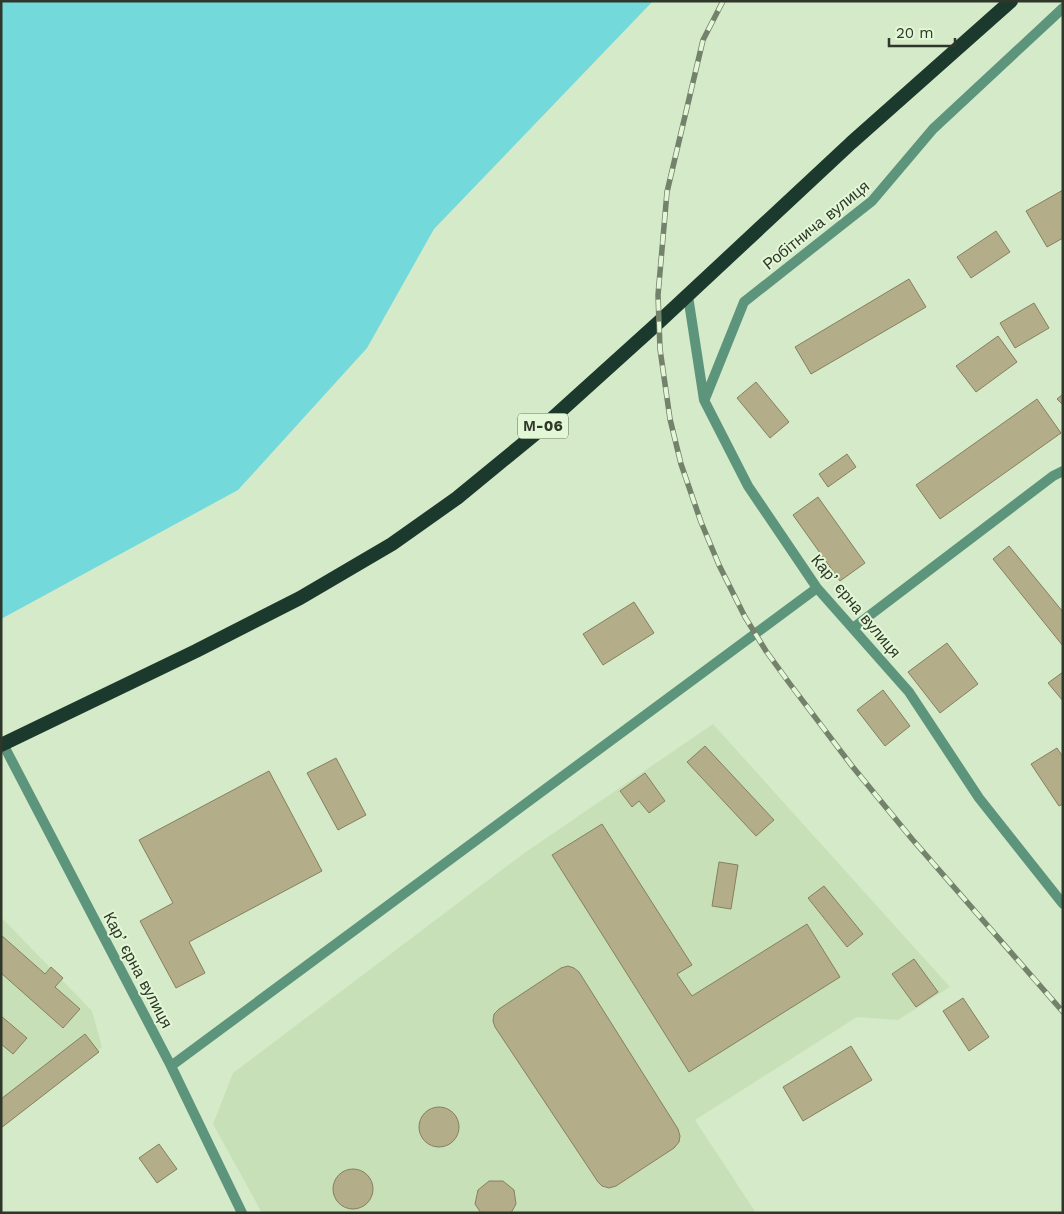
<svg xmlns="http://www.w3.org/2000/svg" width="1064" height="1214" font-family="'Work Sans',sans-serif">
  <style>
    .built { fill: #c8e0b8 }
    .water { fill: #74d9db }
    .building { fill: #b3ad89; stroke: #85805e }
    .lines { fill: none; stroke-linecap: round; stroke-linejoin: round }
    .minor { stroke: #5d957c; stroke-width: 10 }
    .trunk { stroke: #1c392d; stroke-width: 14 }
    .rail-casing { stroke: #74816b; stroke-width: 5.5 }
    .rail { stroke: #e2f7d5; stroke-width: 4; stroke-dasharray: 11; stroke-linecap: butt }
    .labels { text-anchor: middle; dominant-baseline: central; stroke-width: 4; stroke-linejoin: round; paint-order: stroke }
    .shield { fill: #e2f7d5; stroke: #65715d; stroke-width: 1 }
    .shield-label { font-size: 15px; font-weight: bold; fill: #2f372a }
    .street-label { font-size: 16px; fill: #2f372a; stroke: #e2f7d5 }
  </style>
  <rect width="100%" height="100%" fill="#d5eac8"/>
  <path class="built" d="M713 724 950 987 898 1020 857 1017 695 1120 756 1213H262L213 1124 233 1073 523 854Z
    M1 917 92 1011 102 1047 1 1126Z"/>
  <path class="water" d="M1 1H653L434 229 367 348 238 490 1 619Z"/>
  <path class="building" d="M1063 190V238L1047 247 1026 211Z
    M996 231 1010 252 971 278 957 257Z
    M909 279 926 307 811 374 795 347Z
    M1034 303 1049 328 1015 348 1000 323Z
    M998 336 1017 362 976 392 956 366Z
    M756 382 789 422 770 438 737 398Z
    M1063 394V405L1057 399Z
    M1037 399 1061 433 940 519 916 485Z
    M847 454 856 467 828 487 819 474Z
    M818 497 865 563 840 581 793 515Z
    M1009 546 1063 612V646L993 559Z
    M634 602 654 633 603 665 583 634Z
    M947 643 978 684 940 713 908 672Z
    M1063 672V701L1048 683Z
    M883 690 910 726 885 746 857 710Z
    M705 746 774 820 756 836 687 762Z
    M1057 748 1063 757V804L1059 806 1031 764Z
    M336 758 366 815 338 830 307 773Z
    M269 771 322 871 189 942 205 973 176 988 140 921 173 903 139 840Z
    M645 773 665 801 649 813 639 801 632 807 620 791Z
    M602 824 692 965 677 974 692 996 807 924 840 977 689 1072 552 855Z
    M719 862 738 865 731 909 712 906Z
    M824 886 863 934 847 947 808 898Z
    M1 935 45 974 51 967 63 978 55 987 80 1009 63 1028 1 973Z
    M914 959 938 992 916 1007 892 974Z
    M568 966 574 968 579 972 678 1129 680 1136 679 1142 674 1148 616 1186 609 1188 602 1186 598 1182 495 1027 493 1021 494 1014 499 1009 561 968Z
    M963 998 989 1037 969 1051 943 1011Z
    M1 1016 27 1038 13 1054 1 1044Z
    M85 1034 99 1052 1 1128V1099Z
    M851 1046 872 1080 803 1121 783 1087Z
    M419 1127a20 20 0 1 1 40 0a20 20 0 1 1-40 0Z
    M159 1144 177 1169 157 1183 139 1158Z
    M333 1189a20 20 0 1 1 40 0a20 20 0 1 1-40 0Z
    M489 1181H503L514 1190 516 1204 511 1213H481L475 1204 478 1190Z"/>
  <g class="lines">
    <path class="minor" d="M688 296 704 400 748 486 817 588 909 692 979 798 1063 904
      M705 399 744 302 872 201 933 129 1063 8
      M853 628 1053 476 1063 471
      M3 744 171 1066 242 1213
      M171 1066 817 588"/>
    <path class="trunk" d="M1 745 196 651 300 598 392 544 457 498 535 434 659 322 851 143 1011 1"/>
    <defs>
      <path id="rail" d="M723 1 703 40 667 192 658 295 660 349 670 419 681 464 701 522 719 565 745 617 766 651 790 684 852 766 912 839 1063 1012"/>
    </defs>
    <use href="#rail" class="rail-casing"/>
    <use href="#rail" class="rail"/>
  </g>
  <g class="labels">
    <rect class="shield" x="518" y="413.5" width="50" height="25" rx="4"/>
    <g class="shield-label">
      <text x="543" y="426">М-06</text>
    </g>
    <g class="street-label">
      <text transform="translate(816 225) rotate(-39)">Робітнича вулиця</text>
      <text transform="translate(856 606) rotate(50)">Карʼєрна вулиця</text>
      <text transform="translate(138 970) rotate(62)">Карʼєрна вулиця</text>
    </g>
  </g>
  <rect width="1064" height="1214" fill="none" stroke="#2f372a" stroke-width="5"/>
  <path d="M889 38v8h66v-8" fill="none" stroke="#2f372a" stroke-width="2.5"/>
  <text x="896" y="38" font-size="15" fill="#2f372a" stroke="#e2f7d5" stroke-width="4" paint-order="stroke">20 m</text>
</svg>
